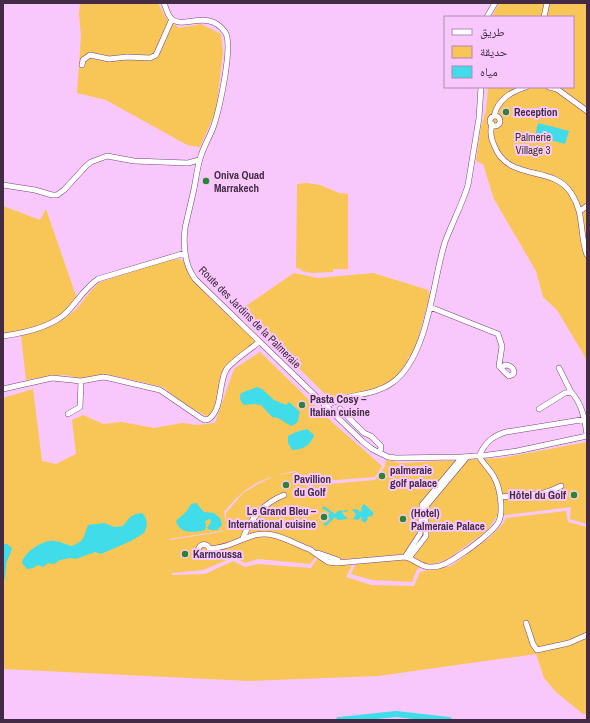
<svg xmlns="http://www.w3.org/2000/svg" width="590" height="723" font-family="'Archivo Narrow','Noto Naskh Arabic',sans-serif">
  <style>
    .green { fill: #f8c557 }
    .water { fill: #40dce9 }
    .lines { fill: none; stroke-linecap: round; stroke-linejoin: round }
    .river { stroke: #40dce9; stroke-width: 6 }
    .minor-casing { stroke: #7a457f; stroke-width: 6 }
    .minor { stroke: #fff; stroke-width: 5 }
    .poi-dot { fill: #2e8330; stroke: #f8c8fc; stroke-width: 1.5 }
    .labels { text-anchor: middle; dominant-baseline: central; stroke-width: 4; stroke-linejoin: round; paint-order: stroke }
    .poi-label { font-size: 11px; font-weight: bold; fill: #432b45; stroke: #f8c8fc; text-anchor: start }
    .park-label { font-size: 11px; fill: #403520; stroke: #f8c8fc }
    .street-label { font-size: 11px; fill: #432b45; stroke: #f8c8fc }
  </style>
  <rect width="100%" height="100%" fill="#f8c8fc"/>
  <path class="green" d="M80 3H158L166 18 179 28 201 24 221 34 223 52 216 111 200 147 187 145 106 100 77 93 81 36 79 14Z
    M499 3H587V360L557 310 543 297 536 271 494 199 483 164 476 161 481 127 486 111 488 87H573V17H492Z
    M307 183 320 185 339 193 348 194V269H333V272L312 273 302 271 301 269 296 268 297 184Z
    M3 206 40 220 46 209 76 296 78 298 60 316 31 329 3 335Z
    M179 259 183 261C195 289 232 318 254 339L255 342 228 366 212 414 208 417 184 404 163 387 115 376 105 375 82 379 66 375 49 376 26 380 21 336C43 330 64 323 79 306 86 298 91 289 100 282L169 260Z
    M294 273 318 278 373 273 428 290 430 295 413 356 408 357C406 378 380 389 361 393 355 394 348 393 342 395 338 396 334 398 331 400L240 310Z
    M260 352 333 423 382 466 375 477 323 481 306 485 303 476 295 471C261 478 246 485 224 512L227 528 221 531 169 539 172 575 205 574 233 561 245 567 258 564 311 568 318 558 331 564 352 565 346 577 371 585 414 586 420 572 451 566 490 537 503 524 506 518 566 511 568 522 587 527V714H583L556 692 544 678 536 654 378 676 249 681 3 669V398L33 389 42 461 56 464 76 454 72 420 83 415 103 424 122 422 154 428 182 423 197 425 215 423 234 369Z
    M587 442V524L570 519 571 507 497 516 487 531 446 560 417 569 412 582 372 580 351 574 357 561 332 558 319 553 310 564 258 559 245 563 234 557 203 570 172 573 169 540 221 532 227 528 226 523V513L243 493 258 484 274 476 295 472 302 477 306 486 375 480 385 466 386 460 401 463 501 458Z"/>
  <path class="water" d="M538 123 569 131 565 144 535 136Z
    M257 387 262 389 274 400 286 405 289 402 300 412C297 420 301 422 291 426L278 418 272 417 261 405 254 404 244 405C240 401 239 398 241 393Z
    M307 429 314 435C311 445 303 450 292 450L288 443V436L296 432Z
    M196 503 204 512 214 513 220 518 222 525 217 530H210L207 528 211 522 210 519 205 521 206 525 205 530C194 533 179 534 176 521L187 511 191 504Z
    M364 504 373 512V515L370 517 369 516 367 517 368 519 365 523 361 520 362 518 361 517 358 520 353 519 356 514 352 510 357 509 360 512 362 510 361 508Z
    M324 506 335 514 338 511 348 510 346 512 343 511 342 513 348 519 338 520 335 517 326 526 323 524 325 522 326 523 330 519 327 516 330 513 322 508Z
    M142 513C148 519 148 526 144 533L131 541 101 554 95 552 76 559 70 558 60 560 54 564 48 563 43 567 38 565 33 568 27 569 22 563C23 553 44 539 54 541 60 541 66 545 72 546 86 540 83 537 88 525L104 523 114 527 123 526C130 518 129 515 142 513Z
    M3 544H7L12 548C11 554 6 560 6 567 5 573 6 577 3 583Z"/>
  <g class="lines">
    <path class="river" d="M339 720 396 714 449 720"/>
    <defs>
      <path id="minor" d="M164 3C166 8 167 13 170 17 181 32 207 7 225 32 234 44 219 110 214 125 210 137 203 147 200 159 197 169 196 179 194 189 191 202 188 215 185 228 183 246 184 264 195 279L362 441 372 449 388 457 396 458 462 457 488 455 517 451 587 436
        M487 17 495 3
        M544 17 547 3
        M82 65 83 60 90 55 109 59 127 57 150 58 156 55 172 19
        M549 87 557 89 587 111
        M490 121a5 5 0 1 1 10 0a5 5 0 1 1-10 0Z
        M494 116C498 99 511 92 526 87
        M492 124C490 131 491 139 494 145 508 183 553 164 571 193 585 214 579 233 587 255
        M3 185 35 190 52 195H57L64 190 86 166 91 162 107 156 134 161 188 163 199 160
        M580 211 587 206
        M430 307 498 334 502 346 499 366C502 369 505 373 509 376L512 375 514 373C514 368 510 365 505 365L501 368
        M3 336C25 333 53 327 68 311 78 300 86 287 98 279L185 253
        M559 368 571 392
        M3 389 52 378 81 381 103 377 109 378 160 390 201 418 205 420 209 419C223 408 218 385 226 370 232 361 251 349 259 342
        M326 406C346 393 372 397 392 383 429 356 432 283 445 242 452 223 462 205 468 185L479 118 481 87
        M340 409 364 433 371 436 381 446 380 453
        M539 409 565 393 571 392C582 403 585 420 587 435
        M68 414 80 407 81 381
        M500 497 513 496 520 493C535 497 547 493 561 486
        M243 538C251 517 264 503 284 495
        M198.5 550a5.5 5.5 0 1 1 11 0a5.5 5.5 0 1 1-11 0Z
        M210 549C217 548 224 547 231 544 245 539 257 531 273 535 286 538 298 545 311 550
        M309 549 328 562 337 563 405 557C415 559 420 567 430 567 443 568 453 559 463 553 471 548 493 531 498 523 504 513 500 488 495 479 491 470 483 464 479 456 485 443 492 436 506 432L587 419
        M318 553 338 560
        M405 557 420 534 422 505 462 457
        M409 558 426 536 425 510 427 505 467 457
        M526 623 533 644 537 650 569 643 587 635"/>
    </defs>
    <use href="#minor" class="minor-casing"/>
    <use href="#minor" class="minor"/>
  </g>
  <g class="poi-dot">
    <circle cx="506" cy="112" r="4"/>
    <circle cx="206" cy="181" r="4"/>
    <circle cx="302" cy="405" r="4"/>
    <circle cx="382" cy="476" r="4"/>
    <circle cx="286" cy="485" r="4"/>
    <circle cx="574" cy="495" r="4"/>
    <circle cx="324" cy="517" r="4"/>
    <circle cx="403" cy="519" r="4"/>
    <circle cx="185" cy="554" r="4"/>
  </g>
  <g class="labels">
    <g class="poi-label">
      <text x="514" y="112">Reception</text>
      <text x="214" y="175">Oniva Quad<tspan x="214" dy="13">Marrakech</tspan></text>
      <text x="310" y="399">Pasta Cosy –<tspan x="310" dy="13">Italian cuisine</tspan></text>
      <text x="390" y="470">palmeraie<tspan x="390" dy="13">golf palace</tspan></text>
      <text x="294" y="479">Pavillion<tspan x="294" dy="13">du Golf</tspan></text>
      <text x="566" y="495" text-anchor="end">Hôtel du Golf</text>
      <text x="316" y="511" text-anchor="end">Le Grand Bleu –<tspan x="316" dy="13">International cuisine</tspan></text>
      <text x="411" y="513">(Hotel)<tspan x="411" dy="13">Palmeraie Palace</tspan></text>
      <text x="193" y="554">Karmoussa</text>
    </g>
    <g class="park-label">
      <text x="533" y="137">Palmerie<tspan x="533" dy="13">Village 3</tspan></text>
    </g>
    <g class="street-label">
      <text transform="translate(250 317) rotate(45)">Route des Jardins de la Palmeraie</text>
    </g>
  </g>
  <rect width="590" height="723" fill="none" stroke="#432b45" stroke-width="8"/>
  <rect x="444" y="16" width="130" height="72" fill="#f8c8fc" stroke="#b089b3"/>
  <rect x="452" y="29" width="20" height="6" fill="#ffffff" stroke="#b089b3"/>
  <text x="480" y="36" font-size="12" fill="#432b45">طريق</text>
  <rect x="452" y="46" width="20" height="12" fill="#f8c557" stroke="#b089b3"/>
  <text x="480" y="56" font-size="12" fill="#432b45">حديقة</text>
  <rect x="452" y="66" width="20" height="12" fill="#40dce9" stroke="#b089b3"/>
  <text x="480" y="76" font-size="12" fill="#432b45">مياه</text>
</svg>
